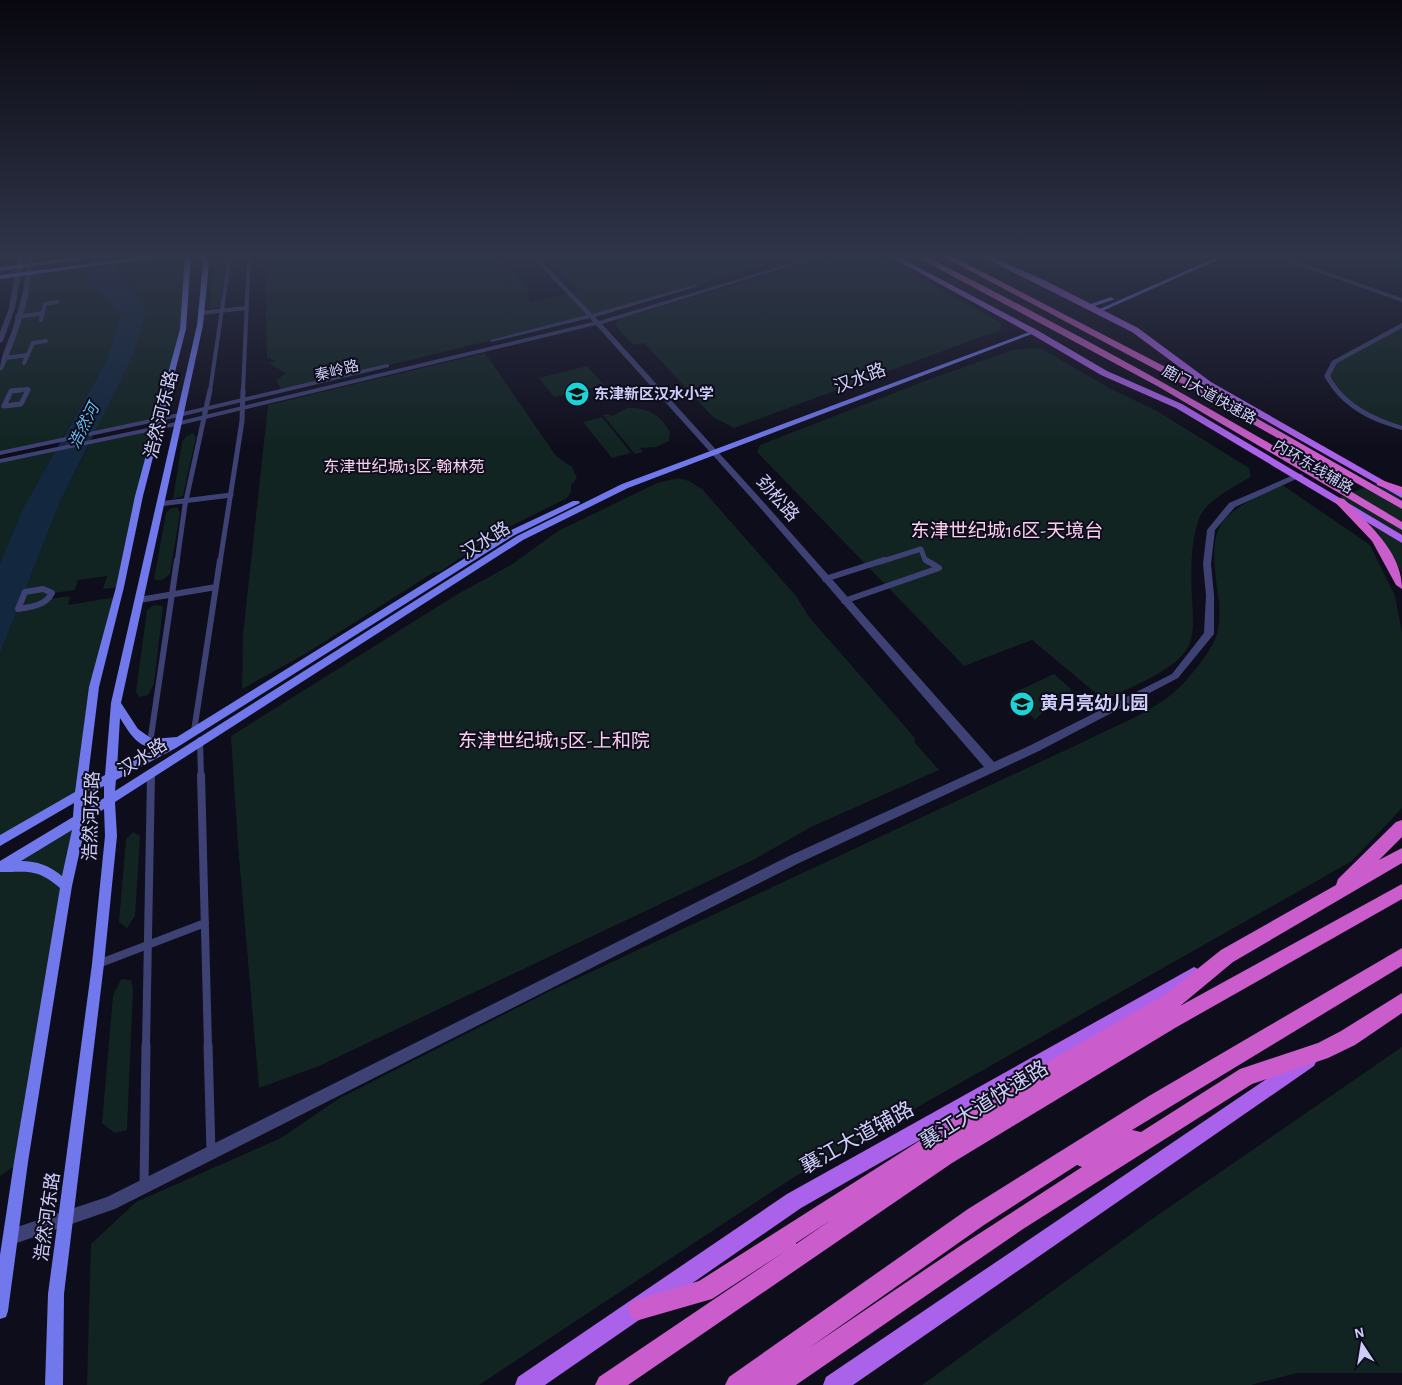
<svg xmlns="http://www.w3.org/2000/svg" width="1402" height="1385" font-family="'Alegreya Sans','Noto Sans SC',sans-serif">
  <style>
    .green { fill: #112421 }
    .water { fill: #13283e }
    .lines { fill: none; stroke-linecap: round; stroke-linejoin: round }
    .pedestrian-far4 { stroke: #3e4174; stroke-width: 4 }
    .pedestrian-far3 { stroke: #3e4174; stroke-width: 5 }
    .pedestrian-far2 { stroke: #3e4174; stroke-width: 6 }
    .pedestrian-far1 { stroke: #3e4174; stroke-width: 8 }
    .pedestrian { stroke: #3e4174; stroke-width: 9 }
    .tertiary { fill: #3e4174; fill-rule: evenodd }
    .secondary { fill: #7078ec; fill-rule: evenodd }
    .primary { fill: #ab62eb; fill-rule: evenodd }
    .trunk { fill: #ca5dcb; fill-rule: evenodd }
    .labels { text-anchor: middle; dominant-baseline: central; stroke-width: 4; stroke-linejoin: round; paint-order: stroke }
    .far-street-label { font-size: 15px; fill: #cecdf9; stroke: #0e0d1b }
    .far-poi-label { font-size: 15px; font-weight: bold; fill: #cecdf9; stroke: #0e0d1b; text-anchor: start }
    .far-water-label { font-size: 16px; font-style: italic; fill: #68bbeb; stroke: #0e0d1b }
    .far-neighbourhood-label { font-size: 16px; fill: #f9cfed; stroke: #0e0d1b }
    .street-label { font-size: 18px; fill: #cecdf9; stroke: #0e0d1b }
    .poi-label { font-size: 18px; font-weight: bold; fill: #cecdf9; stroke: #0e0d1b; text-anchor: start }
    .neighbourhood-label { font-size: 19px; fill: #f9cfed; stroke: #0e0d1b }
    .near-street-label { font-size: 21px; fill: #cecdf9; stroke: #0e0d1b }
  </style>
  <rect width="100%" height="100%" fill="#0e0d1b"/>
  <path class="green" d="M30 255H91V257L31 265Z
    M169 255H188V265L183 329 160 419 94 433 133 356 147 312 138 296 117 274 119 261Z
    M273 255H498L528 289 529 303 578 291 543 255H800L592 316 282 391 276 381 286 373 268 363 277 361 267 358 265 271Z
    M834 255H880L1001 323 1000 330 734 428 713 417 644 343 633 345 615 325 619 319Z
    M1347 255H1402V272Z
    M222 259 228 260 225 262 220 306 210 308 213 266Z
    M89 265 87 279 109 300 120 316 107 360 61 440 0 453V369L29 273Z
    M1402 325V428C1372 415 1342 408 1327 376L1334 362Z
    M1032 348 1042 349 1111 389 1157 411 1249 468 1251 477C1236 485 1208 500 1200 516 1190 540 1191 574 1192 599 1193 613 1195 632 1189 645 1179 669 1127 689 1104 700L1032 640 964 666 757 452 760 445 930 379 1013 350Z
    M485 353 556 456 572 467 577 478 571 485V492L567 498 493 535 440 572H434L305 654 242 689 243 635 268 405Z
    M587 366 604 385 554 397 539 378Z
    M627 408C647 407 660 414 670 432L669 441 656 447 640 448 643 452 635 454 603 415 609 414 612 416Z
    M602 417 631 453 612 458 583 422Z
    M158 428 120 587 103 589 107 576 78 580 75 590 52 593 50 599 70 596 68 605 116 597 94 687 80 794 0 841V654L60 502 90 443Z
    M193 433 196 437 183 496 173 499 182 442 186 437Z
    M56 450 23 508 0 563V461Z
    M678 478 689 481 702 489 796 596 809 617 915 738V743L939 770 811 827 755 859 319 1066 259 1088 238 845 231 736 456 595 511 565 558 531 657 483Z
    M1378 483 1402 493V573L1379 534 1339 497Z
    M1281 484 1370 545 1395 596 1402 633V808L1352 861 794 1177 479 1385H87L91 1244 136 1202 281 1138 338 1099 550 991 1083 742C1108 729 1142 716 1164 700 1181 689 1207 658 1215 639 1221 626 1220 608 1218 594 1207 520 1218 517 1281 484Z
    M177 507 180 513 170 574C165 579 160 582 154 579L166 513 170 509Z
    M154 605 163 606 154 684 148 695 139 697 136 692 147 610Z
    M1054 674 1071 689C1067 712 1062 700 1048 709 1043 712 1039 716 1035 720L1011 694Z
    M78 818 21 1162 0 1176V867Z
    M133 832 140 836 135 916 127 928 119 922 126 839Z
    M121 979 131 980 133 989 127 1130 115 1133 102 1123 113 996Z
    M1402 1047V1373H1297L1251 1385H922L1152 1219Z"/>
  <path class="water" d="M91 255H120L117 274 138 296 147 312 133 356 60 502 0 654V563L23 508 107 360 120 316 109 301 87 279Z"/>
  <g class="lines">
    <path class="pedestrian-far4" d="M202 313 246 308
      M17 317 43 313
      M41 320 45 304 57 302
      M5 358 28 355
      M24 363 33 343 46 341
      M11 391 28 389 27 391
      M210 391 230 255
      M243 391 249 255"/>
    <path class="pedestrian-far3" d="M21 390 11 391 4 406 21 404 28 390
      M159 504 231 495
      M177 562 185 505 210 390
      M220 562 242 421 243 390
      M880 562 921 549 925 560 928 562"/>
    <path class="pedestrian-far2" d="M825 579 884 560
      M43 589 52 593C45 606 31 607 18 609L25 592Z
      M139 600 216 587
      M844 601 939 568 926 560
      M194 731 220 560
      M200 740 201 776
      M150 743 177 560
      M151 776V772"/>
    <path class="pedestrian-far1" d="M201 775 208 1046
      M98 964 205 923
      M146 1046 151 775"/>
    <path class="pedestrian" d="M208 1045 211 1152
      M144 1186 146 1045"/>
    <path class="tertiary" d="M18 255H24L15 308 3 341 0 343V332L9 308Z
      M27 255H33C32 294 19 333 3 369L0 371C0 357 7 344 12 331 20 306 27 281 27 255Z
      M530 255H536L592 314 694 285 699 286 595 317 599 321 818 255H826L602 324 768 507 994 762 1031 745 1172 674 1204 633 1206 595 1203 564 1207 530 1229 503 1296 474H1302L1303 476 1235 507 1215 530 1211 564 1214 595V634L1178 678 1039 751 797 864 115 1209 11 1245 5 1243 3 1237 5 1231 107 1197 789 856 984 767 763 511 596 325 176 426 0 463V459L176 422 593 322 590 318 491 342V340L587 315Z
      M1269 255H1277L1402 298V302Z
      M1402 323V328L1337 363 1330 376C1346 404 1372 416 1402 426V430C1369 421 1341 407 1324 376L1332 361Z
      M387 364 389 365V367L179 417 0 455V451L179 413Z"/>
    <path class="secondary" d="M97 255H111L0 271V267Z
      M158 255H172L0 279V275Z
      M185 255H191L186 329 143 496 124 587 99 687 87 785 105 775 111 703 197 325 203 263 200 255H206L209 263 203 325 121 703 138 729 152 739 177 737 507 532 573 501H579L580 503 513 536 176 748 116 780 115 791 517 536 622 484 1032 331 1037 332 628 488 523 540 115 802 117 836 104 964 64 1294 63 1385H45L48 1294 92 964 105 836 104 809 84 822V832L72 886 28 1162 8 1311 6 1317 0 1319V1255L14 1162 60 888C37 868 28 872 0 872V861L73 817 74 803 0 846V835L75 792 89 687 116 587 135 496 180 329ZM120 718C127 729 135 744 149 747 153 747 158 746 162 746L117 769ZM104 786V798L85 810V796ZM72 830 62 876C50 866 37 861 21 861Z
      M1222 255H1229L1100 312 1095 311Z
      M1111 297 1114 299 1113 300 1088 308 1085 306Z"/>
    <path class="primary" d="M887 255H895L1037 330 1107 371 1182 404 1402 535V543L1176 408 1101 375 1031 334Z
      M979 255H987L1048 282 1138 328 1211 382 1402 491V498L1205 386 1132 332Z
      M1194 967 1200 970 1202 975 1200 980 801 1208 545 1385H515L518 1377 787 1194Z
      M1308 1051 1314 1054 1317 1060 1314 1066 853 1385H823L826 1377Z"/>
    <path class="trunk" d="M913 255H923C1086 337 1245 427 1402 522V530L1159 387Z
      M940 255H950L1179 374 1402 501V509L1172 378Z
      M1381 480 1402 487V494L1377 485V481Z
      M1340 498 1344 499C1368 524 1402 551 1402 589L1396 585 1372 541 1334 501Z
      M1402 820V837L1379 860 1402 848V863L1233 962 1180 1006 1402 884V899L1175 1028 952 1163 628 1385H595L599 1377 784 1252 712 1299 639 1320 631 1317 628 1309 631 1301 699 1281 998 1091 1166 994 1221 950 1336 885 1338 879 1396 822ZM831 1220 796 1244V1243Z
      M1402 948V966L1132 1130 1141 1132 1240 1069 1318 1043 1341 1031 1402 993V1013L1355 1045 1328 1058 1252 1084 1023 1229 796 1385H725L729 1377 968 1209 1149 1096ZM1077 1165 1082 1167 960 1246 809 1348 984 1225Z"/>
  </g>
  <linearGradient id="sky" x2="0" y2="1"><stop stop-color="#08070f"/><stop offset="0.57" stop-color="#30354a"/><stop offset="1" stop-color="#30354a" stop-opacity="0"/></linearGradient>
  <rect width="1402" height="449" fill="url(#sky)"/>
  <defs>
    <symbol id="school-disc" viewBox="-11 -11 22 22"><circle r="9.5" fill="#1cd4d6" stroke="#0e0d1b"/><path d="M0-5L7-2L0 1L-7-2ZM-4 1L0 2.5L4 1V4Q0 6-4 4Z" fill="#111"/></symbol>
  </defs>
  <g fill-rule="evenodd">
    <use href="#school-disc" x="563" y="380" width="28" height="28"/>
    <use href="#school-disc" x="1008" y="690" width="28" height="28"/>
  </g>
  <g class="labels">
    <g class="far-street-label">
      <text transform="translate(337 371) rotate(-14)">秦岭路</text>
      <text transform="translate(1209 395) rotate(29)">鹿门大道快速路</text>
      <text transform="translate(1313 467) rotate(31)">内环东线辅路</text>
    </g>
    <g class="far-poi-label">
      <text x="594" y="394">东津新区汉水小学</text>
    </g>
    <g class="far-water-label">
      <text transform="translate(84 426) rotate(-63)">浩然河</text>
    </g>
    <g class="far-neighbourhood-label">
      <text x="404" y="467">东津世纪城13区-翰林苑</text>
    </g>
    <g class="street-label">
      <text transform="translate(860 379) rotate(-21)">汉水路</text>
      <text transform="translate(162 415) rotate(-76)">浩然河东路</text>
      <text transform="translate(777 499) rotate(49)">劲松路</text>
      <text transform="translate(486 541) rotate(-32)">汉水路</text>
      <text transform="translate(143 758) rotate(-33)">汉水路</text>
      <text transform="translate(92 816) rotate(-88)">浩然河东路</text>
      <text transform="translate(48 1217) rotate(-82)">浩然河东路</text>
    </g>
    <g class="poi-label">
      <text x="1040" y="704">黄月亮幼儿园</text>
    </g>
    <g class="neighbourhood-label">
      <text x="1007" y="531">东津世纪城16区-天境台</text>
      <text x="554" y="741">东津世纪城15区-上和院</text>
    </g>
    <g class="near-street-label">
      <text transform="translate(984 1105) rotate(-32)">襄江大道快速路</text>
      <text transform="translate(857 1138) rotate(-29)">襄江大道辅路</text>
    </g>
  </g>
  <g transform="translate(1362 1345) rotate(348)" stroke="#0e0d1b" stroke-width="4" paint-order="stroke">
  <path d="M0-4L9 19L0 12L-9 19Z" fill="#cecdf9"/>
  <text y="-8" font-size="14" font-weight="bold" text-anchor="middle" fill="#cecdf9">N</text>
  </g>
</svg>
